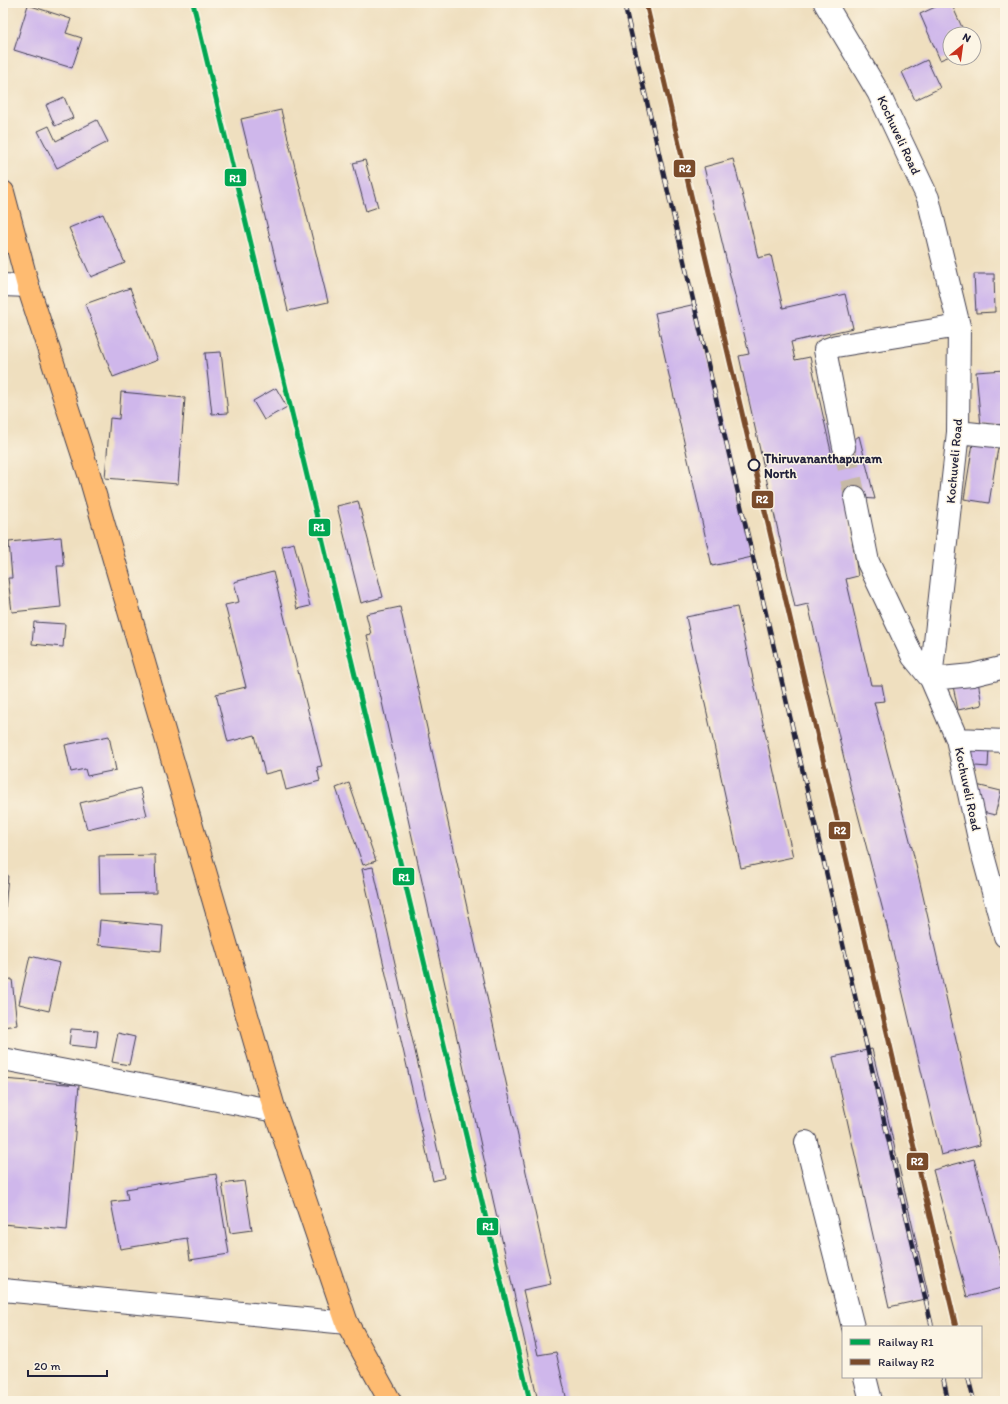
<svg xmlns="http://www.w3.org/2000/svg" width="1008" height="1404" font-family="Itim,sans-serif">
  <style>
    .building { fill: #cfb7eb }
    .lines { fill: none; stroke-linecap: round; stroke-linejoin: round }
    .minor-tunnel { stroke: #c6b9a5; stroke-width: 22; stroke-dasharray: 22 11; stroke-linecap: butt }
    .minor-casing { stroke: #413e4f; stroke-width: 24 }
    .major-casing { stroke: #413e4f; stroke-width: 24 }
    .minor { stroke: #fff; stroke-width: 22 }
    .major { stroke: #febb71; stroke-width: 22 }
    .rail-casing { stroke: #22223b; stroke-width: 4.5 }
    .rail { stroke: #fcf5e5; stroke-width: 3; stroke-dasharray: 9; stroke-linecap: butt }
    .rail-1-casing { stroke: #fcf5e5; stroke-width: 8 }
    .rail-2-casing { stroke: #fcf5e5; stroke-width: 8 }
    .rail-1 { stroke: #00a651; stroke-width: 5 }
    .rail-2 { stroke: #7a4b2a; stroke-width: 5 }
    .stop-dot { fill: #fcf5e5; stroke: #22223b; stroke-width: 2 }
    .labels { text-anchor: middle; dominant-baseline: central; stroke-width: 3; stroke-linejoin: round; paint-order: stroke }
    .street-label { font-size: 13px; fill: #22223b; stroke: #fcf5e5 }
    .stop-label { font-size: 13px; font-weight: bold; fill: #22223b; stroke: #fcf5e5; text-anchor: start }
    .line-badge { stroke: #fcf5e5; stroke-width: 1.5 }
    .badge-label { font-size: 11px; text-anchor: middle; font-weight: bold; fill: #fff }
  </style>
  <rect width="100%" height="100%" fill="#fcf5e5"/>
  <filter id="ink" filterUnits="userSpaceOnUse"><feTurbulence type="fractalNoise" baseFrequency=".025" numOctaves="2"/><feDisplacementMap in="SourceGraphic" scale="8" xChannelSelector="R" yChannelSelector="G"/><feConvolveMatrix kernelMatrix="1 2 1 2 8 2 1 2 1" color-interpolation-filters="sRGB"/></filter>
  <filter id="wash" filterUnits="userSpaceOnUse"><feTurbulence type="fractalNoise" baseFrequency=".012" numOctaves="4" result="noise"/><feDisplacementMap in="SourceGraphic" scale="16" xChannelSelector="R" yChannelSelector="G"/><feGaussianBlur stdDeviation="0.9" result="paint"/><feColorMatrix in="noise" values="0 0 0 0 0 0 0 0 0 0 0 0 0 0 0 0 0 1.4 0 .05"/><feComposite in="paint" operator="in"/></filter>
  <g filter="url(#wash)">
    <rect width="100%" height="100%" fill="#efdfbf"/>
    <g id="blocks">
      <path class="building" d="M944 3H951L965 34H950V56L940 60 920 14Z
        M28 5 71 19 66 33 82 38 72 68 14 50Z
        M927 60 940 88 915 100 902 72Z
        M64 97 73 118 55 126 46 105Z
        M281 110 328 302 288 311 241 119Z
        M97 120 108 142 57 168 38 131 49 126 56 141Z
        M733 159 751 227 758 258 771 255 783 308 845 294 853 328 791 342 795 360 810 357 832 456 859 436 875 499 846 497 858 576 846 579 871 685H882L885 701 874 702 912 848 980 1145 941 1155 887 926 850 784 808 604 795 607 739 356 749 354 704 167Z
        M365 160 378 207 366 211 353 163Z
        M103 214 125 263 91 277 69 228Z
        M974 274H994L995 312 976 313Z
        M130 288 158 360 113 377 85 304Z
        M696 304 752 557 712 566 655 313Z
        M221 352 228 413 212 414 205 353Z
        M1005 370V424L981 426 976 372Z
        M276 388 287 407 264 420 253 401Z
        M121 392 185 398 178 484 105 478 110 418 119 419Z
        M974 437 999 442 989 503 964 499Z
        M358 501 383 597 361 603 337 506Z
        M61 537 64 566H57L61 607 12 612 8 578H12L9 542Z
        M294 543 310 606 297 609 282 546Z
        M273 572 322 766 317 767 320 781 286 790 281 770 265 774 255 735 228 742 216 694 246 687 225 605 239 602 234 582Z
        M400 607 551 1284 523 1290 538 1355 556 1352 567 1401H538L367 635 371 634 366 614Z
        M737 607 793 857 741 868 686 617Z
        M34 622 65 624 63 647 32 644Z
        M978 681 982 705 958 710 953 686Z
        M109 736 116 770 87 776 85 769 71 772 65 745Z
        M964 746 989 748 988 767 963 765Z
        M349 783 376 861 363 865 336 788Z
        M968 783 1001 791 995 815 962 807Z
        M140 788 147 815 87 829 80 803Z
        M155 855 156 893 100 894 99 856Z
        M373 867 444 1178 433 1181 362 869Z
        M3 875H8L5 910H3Z
        M100 920 163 926 161 951 98 945Z
        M30 956 60 963 49 1011 19 1004Z
        M12 979 17 1025 3 1027V980Z
        M71 1029 98 1031 96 1048 69 1045Z
        M118 1033 135 1037 129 1065 112 1062Z
        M872 1049 929 1298 889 1307 833 1057Z
        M3 1079 79 1085 67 1230 3 1224Z
        M974 1159 1005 1276V1287L967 1297 933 1170Z
        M216 1174 229 1254 190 1260 187 1238 120 1249 111 1202 128 1200 126 1189Z
        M244 1181 252 1230 230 1233 222 1184Z"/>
    </g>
  </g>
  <g filter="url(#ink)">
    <use href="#blocks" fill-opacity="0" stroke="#413e4f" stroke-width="1"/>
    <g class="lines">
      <path class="minor-tunnel" d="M844 447 855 497"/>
      <defs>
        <path id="minor" d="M825 3 878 92 928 198 959 326 958 432 931 679 957 739 981 848 1005 936
          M3 285 28 286
          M958 432 1005 437
          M844 447 825 350 836 346 959 326
          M855 497 868 562 913 657 931 679 972 675 1005 667
          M957 739 1005 741
          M3 1059 275 1111
          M806 1142 853 1327
          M3 1290 347 1323
          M865 1377 871 1401"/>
        <path id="major" d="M3 192 28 286 89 474 275 1111 347 1323 390 1401"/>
      </defs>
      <use href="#minor" class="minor-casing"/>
      <use href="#major" class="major-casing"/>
      <use href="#minor" class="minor"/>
      <use href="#major" class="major"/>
      <defs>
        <path id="rail" d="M624 3 932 1327
          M646 3 956 1327
          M943 1377 948 1401
          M968 1377 974 1401"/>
      </defs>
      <use href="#rail" class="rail-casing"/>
      <use href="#rail" class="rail"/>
      <defs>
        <path id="rail-1" d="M193 3 530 1401"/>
        <path id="rail-2" d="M646 3 956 1327"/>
      </defs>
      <use href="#rail-1" class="rail-1-casing"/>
      <use href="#rail-2" class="rail-2-casing"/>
      <use href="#rail-1" class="rail-1"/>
      <use href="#rail-2" class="rail-2"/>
    </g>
  </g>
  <circle class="stop-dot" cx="754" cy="465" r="5.5"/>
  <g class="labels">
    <g class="street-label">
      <text transform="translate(899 135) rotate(65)">Kochuveli Road</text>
      <text transform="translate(954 461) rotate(-85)">Kochuveli Road</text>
      <text transform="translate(968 789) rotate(78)">Kochuveli Road</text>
    </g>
    <g class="stop-label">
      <text x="764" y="458">Thiruvananthapuram<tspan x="764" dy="15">North</tspan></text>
    </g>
  </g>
  <g class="line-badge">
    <rect x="673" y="159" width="23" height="19" rx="4" fill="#7a4b2a"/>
    <rect x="224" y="168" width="23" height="19" rx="4" fill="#00a651"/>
    <rect x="751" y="490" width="23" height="19" rx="4" fill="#7a4b2a"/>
    <rect x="308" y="518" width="23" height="19" rx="4" fill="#00a651"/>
    <rect x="828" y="821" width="23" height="19" rx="4" fill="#7a4b2a"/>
    <rect x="392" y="867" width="23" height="19" rx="4" fill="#00a651"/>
    <rect x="906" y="1152" width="23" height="19" rx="4" fill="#7a4b2a"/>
    <rect x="476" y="1217" width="23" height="19" rx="4" fill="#00a651"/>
  </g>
  <g class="badge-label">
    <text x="685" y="172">R2</text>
    <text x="235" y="182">R1</text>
    <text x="762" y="503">R2</text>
    <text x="319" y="531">R1</text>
    <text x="840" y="834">R2</text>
    <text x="404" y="881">R1</text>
    <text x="917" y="1165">R2</text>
    <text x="488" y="1230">R1</text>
  </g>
  <rect width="1008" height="1404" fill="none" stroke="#fcf5e5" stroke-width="16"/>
  <rect x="842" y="1326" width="140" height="52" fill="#fcf5e5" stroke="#a5a1a1"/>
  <rect x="850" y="1339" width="20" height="6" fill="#00a651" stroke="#a5a1a1"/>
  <text x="878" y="1346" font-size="12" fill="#22223b">Railway R1</text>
  <rect x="850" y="1359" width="20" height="6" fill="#7a4b2a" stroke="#a5a1a1"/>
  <text x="878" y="1366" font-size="12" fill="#22223b">Railway R2</text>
  <g transform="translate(962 46) rotate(29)"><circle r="19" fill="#fcf5e5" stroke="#a5a1a1"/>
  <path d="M0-3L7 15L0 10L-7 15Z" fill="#c8321e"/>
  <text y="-6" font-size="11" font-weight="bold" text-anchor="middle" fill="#22223b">N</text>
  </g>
  <path d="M28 1370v6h79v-6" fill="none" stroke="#22223b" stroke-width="2"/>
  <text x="34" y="1370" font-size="12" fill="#22223b" stroke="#fcf5e5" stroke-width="3" paint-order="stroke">20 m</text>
</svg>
